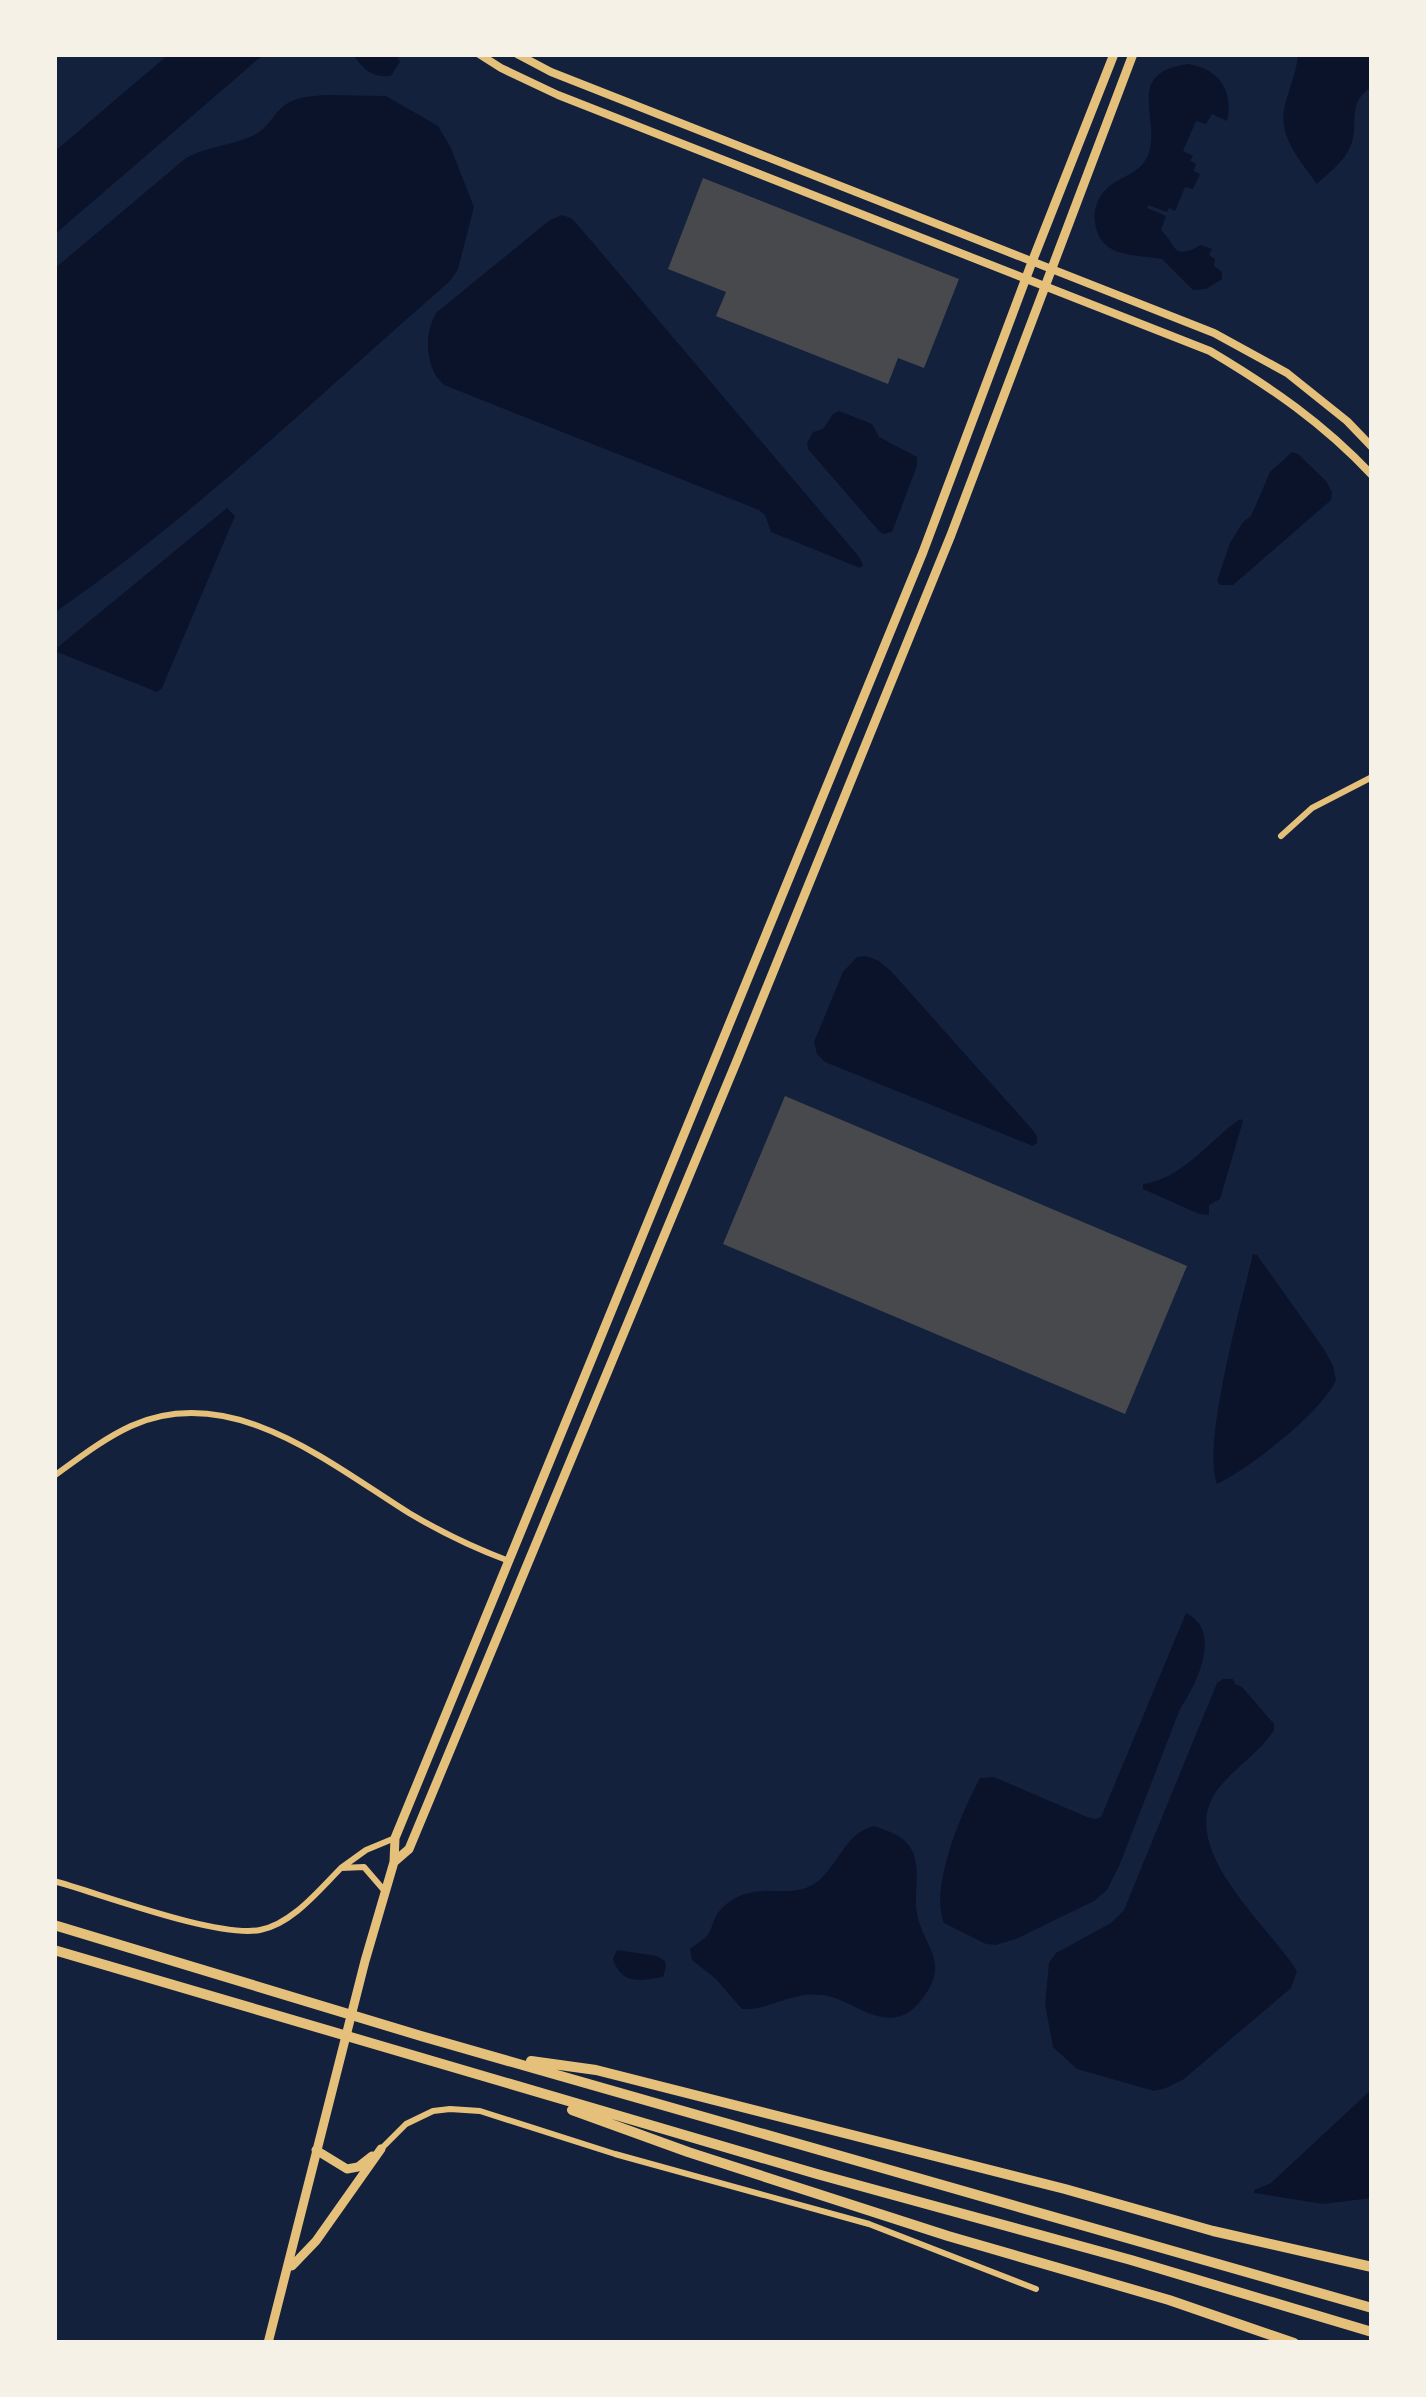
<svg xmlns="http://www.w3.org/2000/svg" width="1426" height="2397" font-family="Montserrat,sans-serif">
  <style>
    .water { fill: #0b132b }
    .building { fill: #48494c }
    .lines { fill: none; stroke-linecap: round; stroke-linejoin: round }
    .minor { stroke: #e5c07b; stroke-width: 6 }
    .tertiary { stroke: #e5c07b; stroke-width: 8 }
    .secondary { stroke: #e5c07b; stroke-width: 9 }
    .motorway { stroke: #e5c07b; stroke-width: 10 }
  </style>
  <rect width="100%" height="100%" fill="#14213d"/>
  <path class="water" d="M169 54H264L54 235V152Z
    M352 54H396L400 62 391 76C371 78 364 69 352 54Z
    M1295 54H1372V87C1349 100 1357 118 1353 138 1349 158 1331 171 1317 184 1300 160 1277 136 1285 105 1289 89 1295 75 1298 58Z
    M1188 64C1219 69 1234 90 1227 121L1212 114 1206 124 1196 121 1183 151 1193 156 1190 161 1196 164 1194 171 1200 174 1193 189 1185 187 1175 211 1169 208 1167 212 1148 205 1147 208 1166 216 1161 230C1178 246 1171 261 1201 245L1212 249 1209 255 1215 259 1214 266 1222 272V279L1206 289 1193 290 1162 259C1136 254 1099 259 1095 222 1093 210 1098 197 1107 188 1122 175 1142 174 1149 152 1160 116 1124 73 1188 64Z
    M327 95 386 96 438 126 450 146 474 207 458 269 450 281C320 394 196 515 54 613V269L186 158C207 146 230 146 252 136 269 129 273 112 288 103 299 96 314 96 327 95Z
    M562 215 571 218 577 224 860 558 863 565 860 568 771 532 765 515 759 510 444 385C425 369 423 332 437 312L550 220Z
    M839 411 872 424 879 437 917 457V466L892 532 883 534 879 531 808 449 807 443 813 432 823 429 833 414Z
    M1292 452 1298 454 1326 481 1332 492 1331 500 1233 585H1220L1217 581 1230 543 1243 522 1251 516 1270 472Z
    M227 508 235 516 162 688 157 692 57 652 58 647Z
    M866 956 879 961 891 971 1030 1127 1037 1136V1143L1033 1146 825 1062 817 1054 814 1042 843 972 857 957Z
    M1240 1119 1243 1121 1220 1199 1209 1205V1215L1199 1214 1143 1189V1184C1182 1179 1210 1140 1240 1119Z
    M1253 1254 1257 1255 1324 1349 1333 1366 1336 1380C1322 1412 1249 1469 1217 1484 1201 1445 1242 1301 1253 1254Z
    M1186 1613C1223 1630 1197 1684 1180 1709L1120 1864 1107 1890 1094 1901 1016 1939 996 1945 986 1944 944 1923C929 1888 962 1811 980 1778L994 1777 1087 1817 1095 1819 1101 1817Z
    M1223 1679H1233L1235 1684 1242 1687 1274 1724V1730C1259 1754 1232 1769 1216 1792 1176 1849 1270 1927 1297 1971L1291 1988 1184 2079 1166 2088 1154 2091 1077 2069 1053 2047 1045 2004 1049 1963 1056 1953 1111 1923 1124 1910 1217 1683Z
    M874 1826C885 1830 899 1834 907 1843 922 1860 915 1885 916 1905 918 1945 954 1958 922 1999 917 2006 910 2013 901 2016 876 2024 854 2003 831 1997 794 1987 773 2011 742 2009L716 1979 692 1960 690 1949C694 1945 700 1942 705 1938 712 1932 712 1921 718 1913 724 1904 738 1895 749 1893 772 1887 792 1897 814 1884 838 1868 844 1833 874 1826Z
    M617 1950 657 1956 665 1961 666 1967 663 1977C639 1981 622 1985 613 1959Z
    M1372 2089V2198L1323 2204 1254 2193V2190L1271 2183Z"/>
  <path class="building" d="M703 178 959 279 924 368 898 358 888 384 716 316 726 292 668 269Z
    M785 1096 1187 1266 1125 1414 723 1244Z"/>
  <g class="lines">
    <path class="minor" d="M1281 836 1312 808 1372 777
      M54 1476C79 1458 103 1439 131 1426 231 1381 329 1463 409 1513 441 1532 474 1548 509 1561
      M54 1881C101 1894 217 1938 260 1930 292 1924 319 1890 341 1868
      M383 1889 364 1867 341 1868 366 1850 395 1838
      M381 2149 406 2124 433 2111 450 2109 480 2111 615 2154 869 2224 1036 2289"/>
    <path class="tertiary" d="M479 54 501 68 558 95 1210 351C1272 388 1323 423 1372 475
      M517 54 551 72 1214 333 1287 373 1347 421 1372 447"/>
    <path class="secondary" d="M394 1862 409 1849 738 1058 951 535 1133 54
      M316 2150 347 2169 358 2167 372 2156
      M292 2266 316 2241 381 2149
      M268 2343 365 1961 394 1862 395 1838 923 552 1032 262 1114 54"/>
    <path class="motorway" d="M54 1925 421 2036 1372 2308
      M54 1950 817 2174 1131 2260 1372 2332
      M531 2061 596 2070 1065 2189 1213 2231 1372 2267
      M572 2110 688 2152 948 2236 1169 2300 1294 2343"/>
  </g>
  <rect width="1426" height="2397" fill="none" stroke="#f6f1e7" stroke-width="114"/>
</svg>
